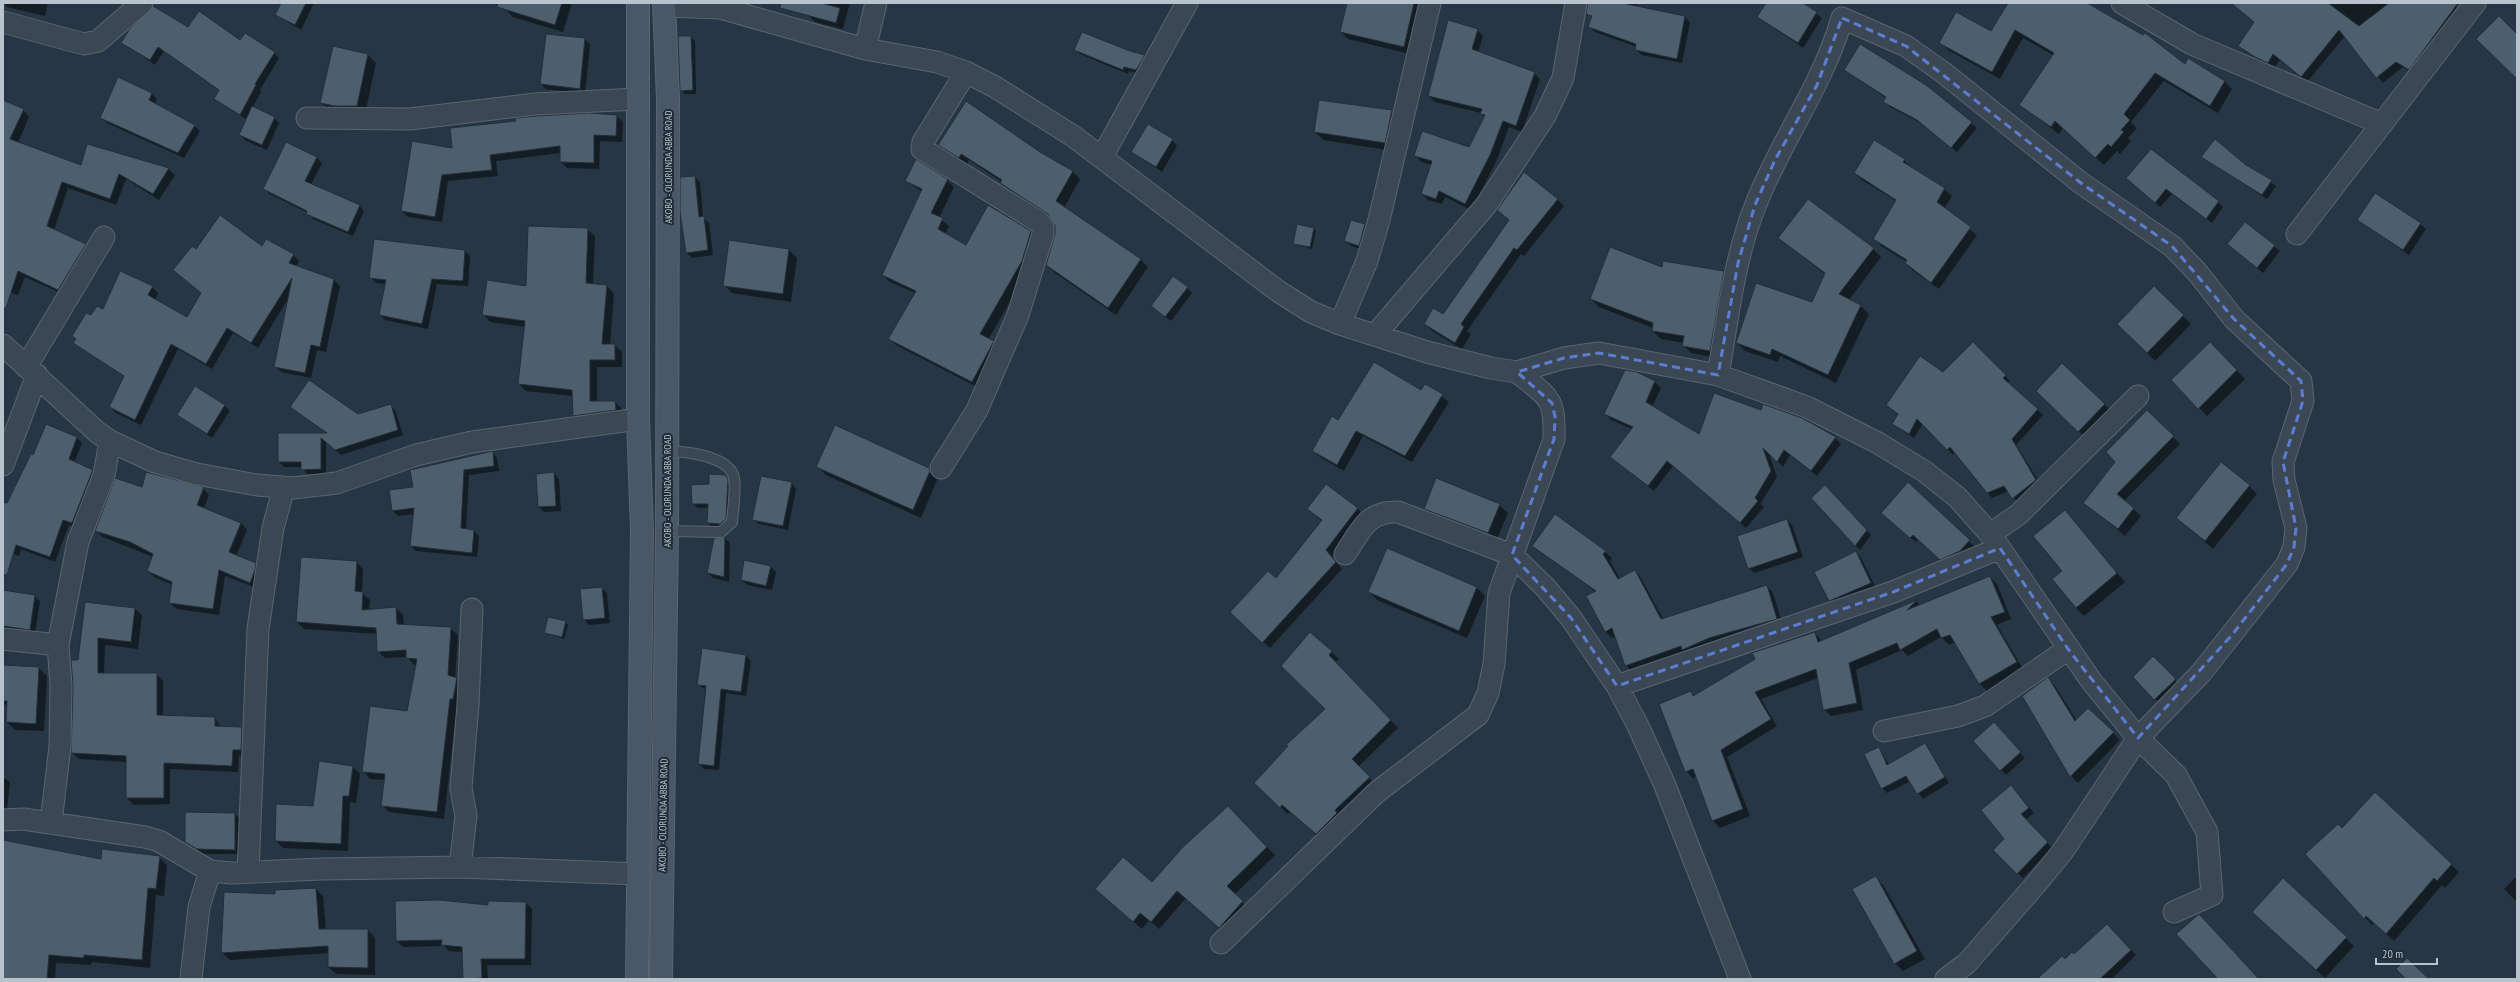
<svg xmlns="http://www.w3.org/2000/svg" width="2520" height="982" font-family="'PT Sans Narrow',sans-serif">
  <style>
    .shadow { fill: #0007 }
    .building { fill: #4d5e6c; stroke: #222f3b }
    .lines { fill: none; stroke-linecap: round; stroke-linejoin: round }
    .service-casing { stroke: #5a6671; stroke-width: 12 }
    .minor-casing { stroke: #5a6671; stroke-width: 23 }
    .secondary-casing { stroke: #5a6671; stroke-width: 24 }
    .service { stroke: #3b4853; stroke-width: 10 }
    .minor { stroke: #3b4853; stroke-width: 21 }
    .secondary { stroke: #495767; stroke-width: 22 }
    .marked { fill: none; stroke: #5b7dd4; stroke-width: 3; stroke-dasharray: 8 5; stroke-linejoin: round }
    .labels { text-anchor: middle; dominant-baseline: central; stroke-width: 4; stroke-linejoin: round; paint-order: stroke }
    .street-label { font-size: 10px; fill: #b9c3cd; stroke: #202d39 }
  </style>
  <rect width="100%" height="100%" fill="#273644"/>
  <path class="shadow" d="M4 3H48L45 16 7 7Z
    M282 3H314L301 30 276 15Z
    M507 3H572L563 32 513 17 505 9Z
    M811 3H850L843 29 815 22 808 15Z
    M1348 3H1419L1417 10 1420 13 1410 54 1348 39 1341 32Z
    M1593 3H1637L1636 7 1684 16 1690 22 1682 63 1642 55 1636 50 1637 47 1595 32 1590 27 1593 18 1589 14Z
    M1767 3H1801L1822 18 1803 48 1758 17Z
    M2009 3H2066L2185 66 2224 81 2232 89 2218 113 2164 81 2131 122 2137 128 2128 138 2131 141 2120 154 2117 151 2104 165 2063 128 2059 134 2020 105 2053 55 2023 38 2000 79 1948 50 1941 42 1992 33Z
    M2231 3H2451L2462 12 2415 75 2403 67 2383 83 2345 36 2307 82 2280 60 2274 68 2246 52 2240 46 2255 22Z
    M188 29 240 42 274 53 279 58 260 90 261 92 252 108 274 118 279 123 267 150 246 141 240 135 247 120 216 99 220 91 164 51 155 65 123 42Z
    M1477 30 1483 36 1478 53 1534 73 1540 79 1522 132 1509 127 1496 162 1471 210 1445 197 1442 204 1428 200 1422 194 1432 165 1421 162 1415 155 1470 148 1485 117 1481 113 1435 102 1429 96Z
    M547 35 585 39 590 45 585 94 546 89 541 84Z
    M691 37 695 41 696 94H685L681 90Z
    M333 47 368 55 376 63 365 114 329 111 321 102Z
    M1075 50 1144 56 1149 60 1141 74 1129 71 1128 74 1080 54Z
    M1845 70 1926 85 1977 128 1957 152 1924 125 1890 107 1885 102 1886 98Z
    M152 94 157 99 155 104 194 126 200 131 184 158 107 123 101 118Z
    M3 101 23 110 29 117 18 143 81 167 168 169 175 175 159 200 126 179 116 205 68 188 54 230 85 245 92 251 65 295 25 277 18 295 3 290Z
    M1391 111 1399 119 1393 151 1323 140 1315 132Z
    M617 116 623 122 622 142 600 141 599 169 567 168 561 162V153L496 161 498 176 448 181 442 222 408 217 402 211 454 149Z
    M1172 140 1177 146 1162 172 1132 151Z
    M939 145 1039 153 1073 172 1080 179 1064 208 1141 260 1148 267 1116 315 1055 273 1047 265 1056 234V226L1051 218 1009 191 1002 182 969 160 967 165Z
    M316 157 322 163 311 185 359 205 364 211 353 236 313 219 308 213 270 194 264 189Z
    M2202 157 2246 165 2276 186 2267 199Z
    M1904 160 1911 168 1944 189 1952 196 1944 209 1977 235 1939 289 1913 271 1906 263 1907 262 1881 246 1874 238 1896 201 1862 180 1855 173Z
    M916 161 947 180 954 187 939 218 949 226 945 234 967 247 1030 232 1038 239 1029 269 988 340 1000 349 979 388 896 345 889 338 915 293 890 282 883 275 922 192 906 181Z
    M695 177 700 182 703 217 709 223 713 255 692 258 687 253Z
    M2127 178 2218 202 2223 207 2212 223 2172 194 2160 207Z
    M1557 199 1564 206 1524 256 1521 254 1467 331 1471 334 1462 349 1432 331 1425 324 1443 315Z
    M2358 220 2420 224 2426 229 2409 255Z
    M1352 221 1365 225 1370 230 1364 250 1351 246 1346 241Z
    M2245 223 2280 251 2263 273 2229 244Z
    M1314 228 1316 231 1312 249 1294 244Z
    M587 229 595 236 593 285 607 286 614 294 610 345H615L622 352V367H597V402H615L622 409V417L581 423 574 416 573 396 526 391 519 384 525 327 490 322 483 314 527 287Z
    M1780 238 1873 249 1881 257 1849 300 1861 306 1869 314 1836 383 1780 356 1778 362 1745 351 1737 343 1812 303 1826 275Z
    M263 247 293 255 299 261 297 266 333 279 340 286 326 352 317 350 311 378 281 372 275 366 288 299 258 348 233 333 212 369 178 349 141 425 116 413 110 407 125 377 74 343 91 317 152 287 158 293 155 300 187 319 202 293 196 250Z
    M789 250 797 258 791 302 732 293 724 285Z
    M465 251 470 256 468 286 437 284 428 329 385 320 380 314 386 284 376 283 370 277Z
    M1663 268 1723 272 1732 280 1718 358 1691 353 1683 345 1684 343 1661 339 1653 331V328L1599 307 1591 299Z
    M2154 287 2191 324 2155 361 2118 324Z
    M1187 288 1192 293 1171 321 1158 311Z
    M2210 343 2245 379 2207 416 2172 380Z
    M1973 344 2010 381 2008 383 2043 415 2016 445 2041 485 2018 503 2009 491 1992 498 1955 452 1953 455 1923 423 1914 438 1893 424 1899 415 1893 410 1943 374Z
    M1637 373 1655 382 1661 388 1652 407 1700 436 1835 438 1841 444 1817 476 1790 455 1783 467 1768 451 1777 477 1760 504 1764 507 1746 528 1673 466 1654 491 1611 457 1632 429 1611 420 1606 414Z
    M1426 385 1449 402 1412 462 1363 436 1344 471 1320 457 1313 451 1339 422 1422 392Z
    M2045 399 2104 404 2112 412 2087 439Z
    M224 405 230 411 212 438 178 415Z
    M390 405 395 410 403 435 341 455 326 441V474H307L302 467H284L279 462 328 434 291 407 358 415Z
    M2147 411 2180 444 2124 501 2141 516 2125 536 2085 502 2117 462Z
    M47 426 77 438 82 443 74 463 92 470 98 476 78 528 69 525 55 562 21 549 19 556 3 551V503L8 505 34 457Z
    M492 452 497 458 499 471 469 475 466 530 474 531 479 536 477 557 416 551 411 546 415 514 398 516 393 511 390 491 414 488Z
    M818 467 928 468 937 480 921 518 826 475Z
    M554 473 559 479 561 511 544 512 539 507Z
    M725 476 730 481V524L726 528H713L708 523 709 508H698L693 504 710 485Z
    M791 483 796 489 788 530 759 524 753 519Z
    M1908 483 1974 546 1965 557 1946 564 1919 539 1916 542 1888 518Z
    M1825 486 1871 535 1860 550 1812 498Z
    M2249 486 2257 494 2213 549 2177 518Z
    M143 488H203L209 495 204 509 241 523 247 530 236 556 255 564 262 570 256 588 225 576 219 615 177 609 170 603 173 585 154 577 148 570 153 557 103 537 96 531Z
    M1499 505 1508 513 1496 541 1433 517 1425 509Z
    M1357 508 1364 515 1332 557 1342 569 1270 648 1231 612 1276 579 1322 521 1308 509Z
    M2065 511 2125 582 2084 616 2076 608 2063 571Z
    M1787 520 1792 525 1803 557 1754 573 1749 568Z
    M725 538 730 543 729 582 713 578 708 573Z
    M1534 546 1605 552 1612 558 1610 561 1620 579 1635 571 1641 578 1663 619 1767 586 1773 593 1783 626 1632 672 1626 665 1616 636 1612 638 1605 631 1596 592Z
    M1387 549 1477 588 1485 596 1467 638 1377 600 1369 592Z
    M1856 552 1861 558 1876 588 1835 606 1830 601Z
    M356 562 363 569 362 593 370 600 369 610 396 608 403 615 404 625 450 628 458 635 455 678 464 686 460 706 457 705 444 819 389 812 382 805 385 780 370 779 363 771 408 712 417 665H414L407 657 385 658 378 651 377 634 304 629 297 622Z
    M770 566 776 572 772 590 747 585 742 580Z
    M1990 577 1997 584 2011 619 1997 625 2023 669 1987 691 1980 684 1955 642 1949 645 1941 637 1908 656 1902 650 1856 670 1863 710 1831 716 1824 709 1818 678 1761 699 1777 726 1727 757 1750 816 1720 828 1713 821 1697 777 1693 778 1686 771 1691 693 1695 696 1815 633 1822 641 1916 601 1921 606Z
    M602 588 607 594 610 623 589 625 584 619Z
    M3 591 34 596 40 601 35 634 3 630Z
    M86 603 135 609 142 615 138 649 105 645 104 674H156L163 681V716L215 718 221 727 242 728 248 735 247 757 239 756 238 772 170 769V804L134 805 127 798V762L79 759 72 753Z
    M565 622 568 625 564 639 545 632Z
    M1310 633 1339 659 1335 663 1398 728 1358 767 1376 785 1324 841 1290 812 1288 814 1262 790 1326 709Z
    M703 650 746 656 751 661 746 696 726 693 719 770 704 769 699 764 706 690 698 685Z
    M2153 657 2179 684 2159 703 2135 677Z
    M3 666 39 668 47 676 44 731 15 730 7 722 8 707 3 703Z
    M2048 679 2055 686 2077 721 2088 709 2120 740 2078 783 2071 776 2023 697Z
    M1999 729 2025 758 2006 775 2001 770Z
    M1925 744 1949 783 1923 799 1911 781 1887 793 1882 788 1879 748 1889 765Z
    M353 767 360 774 356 803 350 802 348 851 283 848 276 841 314 807Z
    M3 777 10 782 7 810H3Z
    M2011 786 2034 813 2025 820 2052 848 2023 878 1994 850 2005 839Z
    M2375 794 2459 872 2445 888 2442 885 2394 941 2374 923 2372 925 2307 855 2342 830Z
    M1228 807 1275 855 1234 895 1250 910 1227 936 1186 898 1159 929 1149 920 1142 929 1104 897 1152 883Z
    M235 814 240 819V854H203L186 842Z
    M3 845 102 860 159 857 167 865 164 896 156 895 150 968 92 962 91 965 56 963 55 979H3Z
    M2517 876V902L2504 889Z
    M1875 877 1883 885 1925 959 1903 971 1895 963Z
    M2283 880 2354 946 2325 978 2262 920Z
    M316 889 323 896 326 930H368L375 938V975L336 974 328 967 329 953 230 960 222 953 276 895Z
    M489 902 526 903 532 909 531 965H487L488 979H465L463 952 449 951 444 946 403 947 397 941 489 906Z
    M2112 930 2136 955 2112 979H2054L2065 961Z
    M273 978 300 979H273Z"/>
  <path class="building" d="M281 3H306L295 25 275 15Z
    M498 3H562L555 25 497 7Z
    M781 3H821L840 8 836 23 780 8Z
    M1347 3H1414L1404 47 1340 32Z
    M1588 3H1622L1685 16 1677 59 1635 50 1636 44 1588 27 1592 16 1586 14Z
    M1766 3H1803L1817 12 1798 43 1757 17Z
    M2008 3H2087L2143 35 2145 33 2185 64 2188 58 2225 81 2210 106 2155 73 2124 114 2130 120 2121 130 2124 132 2111 147 2108 144 2095 158 2055 121 2051 127 2019 105 2054 53 2015 30 1992 72 1939 43 1956 12 1991 31Z
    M2231 3H2328L2359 26 2389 3H2458L2409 70 2396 62 2376 78 2339 30 2301 77 2273 54 2268 63 2255 57 2238 46 2254 22Z
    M153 6 188 27 199 11 240 40 245 33 275 52 255 84 256 85 240 115 214 99 219 90 158 47 150 60 121 43 129 30Z
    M2499 16 2517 34V79L2476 39Z
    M1448 20 1478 29 1472 49 1535 72 1516 126 1503 121 1490 155 1465 204 1439 191 1436 199 1421 194 1432 161 1414 156 1422 131 1469 147 1485 115 1480 114 1482 109 1428 96Z
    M1082 32 1130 51 1145 55 1136 70 1124 67 1123 70 1074 50Z
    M546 34 585 38 580 89 540 84Z
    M678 36H691L693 90 680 91Z
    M1860 44 1926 85 1972 122 1951 148 1917 120 1883 102 1886 97 1844 70Z
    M333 46 368 54 357 106H335L320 103Z
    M118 77 152 93 149 100 195 125 178 153 100 118Z
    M3 100 24 109 10 139 81 165 87 144 169 168 153 194 119 174 110 199 62 182 47 226 86 244 58 290 18 271 6 308H3Z
    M1319 100 1392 110 1385 143 1314 132Z
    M966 101 1040 152 1073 171 1056 201 1141 259 1108 308 1046 265 1055 234V226L1048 214 1000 183 1002 180 961 154 959 158 938 145Z
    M252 106 275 117 262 145 239 135Z
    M589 113 617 115 616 136 594 135V163L560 162V146L490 155 492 170 442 175 435 217 401 211 412 141 452 148 450 128 516 121 515 118 536 116Z
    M1148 124 1173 139 1156 167 1131 152Z
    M2215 139 2246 165 2272 180 2262 195 2201 157Z
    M1874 140 1905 159 1903 162 1945 188 1937 202 1971 227 1931 283 1905 263 1907 260 1873 239 1896 200 1854 173Z
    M286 142 317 157 305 181 360 205 348 232 306 214 307 211 263 189Z
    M2151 149 2219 201 2206 219 2166 189 2155 203 2126 178Z
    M916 159 948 179 931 213 943 218 938 229 966 245 988 205 1031 231 1022 261 980 334 994 341 972 382 888 339 916 291 882 275 922 189 905 181Z
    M1524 172 1558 199 1517 250 1514 248 1461 324 1464 327 1455 343 1424 324 1433 308 1443 314 1509 220 1497 210Z
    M695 176 699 217 704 216 708 250 686 253 680 212V177Z
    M2375 193 2421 223 2403 250 2357 220Z
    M1808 199 1874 248 1839 294 1861 305 1828 375 1772 349 1770 355 1736 343 1756 283 1812 302 1825 273 1778 238Z
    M220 215 262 246 266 239 294 254 289 263 334 279 320 347 311 345 305 373 274 367 292 278 251 343 227 328 206 364 171 344 135 420 109 407 124 376 73 343 76 339 72 336 86 313 91 315 97 306 103 309 120 271 153 286 148 295 187 317 201 293 173 270 192 246 196 249Z
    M1351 220 1365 224 1359 246 1344 241Z
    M2245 222 2275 245 2257 268 2227 244Z
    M1297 224 1314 228 1310 247 1293 244Z
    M528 226 588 228 586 283 607 285 602 344H615V360H590V401H615L616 410 573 416 572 390 518 384 525 321 482 315 487 280 526 286Z
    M374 239 465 250 463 281 432 279 422 324 379 315 386 280 369 278Z
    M729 240 789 249 783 294 723 286Z
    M1610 247 1662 267 1663 261 1724 271 1710 351 1682 346 1684 336 1652 331 1653 323 1590 299Z
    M1173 276 1188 287 1165 317 1151 306Z
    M2154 286 2184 315 2147 353 2117 324Z
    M1973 342 2006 375 2003 378 2038 409 2012 439 2036 480 2012 499 2004 486 1987 493 1950 447 1947 450 1917 419 1909 434 1892 424 1898 414 1886 405 1920 356 1943 372Z
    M2210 342 2237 370 2198 409 2171 380Z
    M1374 362 1421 390 1425 384 1443 394 1405 456 1356 431 1337 465 1312 451 1332 416 1338 420Z
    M2062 363 2105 404 2078 432 2036 391Z
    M1625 370 1637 372 1655 381 1646 402 1699 434 1714 393 1761 410 1763 404 1802 418 1836 437 1811 471 1784 450 1777 462 1763 448 1771 471 1755 498 1758 501 1740 523 1667 461 1648 486 1610 457 1633 427 1604 414Z
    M309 380 358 414 391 404 398 430 335 450 321 438V469L301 470V462H278V433H327L290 407Z
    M195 386 225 405 207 434 177 415Z
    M2147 410 2174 436 2117 494 2134 508 2118 529 2083 503 2115 462 2106 452Z
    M46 424 77 437 69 459 93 470 92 472 72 523 63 520 50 557 16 545 7 575 3 574V502L7 503 31 454 33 455Z
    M835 425 929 468 930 471 913 510 816 467Z
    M493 451 494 466 464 470 461 528 474 530 472 553 410 546 414 508 392 511 389 490 413 487 410 470Z
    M2221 462 2250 485 2205 541 2176 518Z
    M146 472 204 487 197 505 241 523 229 552 256 563 255 570 250 583 219 570 213 609 169 603 172 582 147 571 153 554 130 542 95 531 115 478 142 487Z
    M554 472 556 506 538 507 536 474Z
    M709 474 725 475 728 479 726 519 720 524 707 523 708 504H692L691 485 709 484Z
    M761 476 792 482 783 526 752 520Z
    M1436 478 1500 504 1488 533 1424 509Z
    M1908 482 1970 540 1960 551 1940 560 1913 535 1910 538 1881 513Z
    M1326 484 1358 508 1326 550 1336 562 1262 643 1230 612 1268 571 1276 578 1322 520 1307 509Z
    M1825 485 1867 530 1855 546 1811 498Z
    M2065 510 2117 573 2076 608 2052 579 2062 571 2033 536Z
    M1555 514 1606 551 1603 554 1618 579 1635 570 1661 619 1767 585 1777 619 1709 638 1682 650 1681 646 1625 666 1612 628 1605 632 1586 596 1596 591 1532 546Z
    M1787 519 1798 552 1748 569 1737 536Z
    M725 537 724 577 707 573 714 538Z
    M1387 548 1477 587 1459 631 1368 592Z
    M1856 551 1871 583 1829 601 1814 572Z
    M301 557 357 561 355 591 363 592 362 610 396 607 397 624 451 627 448 675 457 678 453 699H450L437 812 381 806 385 774 362 772 370 706 407 711 417 659 406 658V650L377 652 376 628 296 622Z
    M744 560 771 566 766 586 741 580Z
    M1990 576 2005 612 1991 617 2017 662 1979 684 1950 635 1941 638 1937 629 1900 650 1897 643 1849 663 1857 703 1823 710 1816 669 1755 692 1771 719 1721 750 1743 809 1712 821 1693 769 1685 772 1659 704 1691 691 1693 696 1755 659 1752 653 1815 632 1818 642 1917 600 1907 610Z
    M602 587 605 618 583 620 580 589Z
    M3 590 35 595 30 630 3 626Z
    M85 602 135 608 131 642 98 638V673H157V715L215 717V726L242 727 241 750H233L232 766 164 763V798H126V756L71 753 73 686 71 660H78Z
    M548 617 566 621 562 637 544 633Z
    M1310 632 1332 651 1329 655 1391 720 1352 759 1370 777 1335 810 1337 813 1316 834 1282 805 1280 808 1254 783 1288 746 1286 745 1325 709 1281 666Z
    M702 648 746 655 741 692 721 689 714 766 698 764 706 686 697 685Z
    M2153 656 2176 679 2154 700 2133 677Z
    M3 665 39 667 36 724 6 722 7 701H3Z
    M2048 677 2075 721 2088 708 2114 732 2070 777 2022 696Z
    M1994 722 2021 752 2000 771 1973 741Z
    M1925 743 1945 777 1917 794 1906 776 1881 789 1864 754 1879 747 1887 765Z
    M319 761 353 766 349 796H343L341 844 275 841 276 804 313 806Z
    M2011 785 2029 808 2021 814 2048 842 2017 874 1993 850 2004 839 1981 810Z
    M2375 792 2452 864 2437 881 2434 878 2386 934 2366 916 2364 919 2305 854 2338 824 2342 828Z
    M1228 806 1267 847 1227 886 1243 901 1219 928 1177 891 1151 922 1140 913 1133 922 1095 889 1123 857 1152 882 1183 847Z
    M185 812 235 813V850L197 849 185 842Z
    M3 840 101 859 102 849 160 856 156 889 148 888 142 960 84 955V958L49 955 47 979H3Z
    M1876 876 1917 951 1894 964 1852 889Z
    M2283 878 2347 937 2316 970 2252 912Z
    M316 888 319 929H368V968L328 967V946L221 953 224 892 275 894V890Z
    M440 900 488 905V901L526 902 525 959H481L482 978 463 979 462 947 441 945 442 940 396 941 395 901Z
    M2199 914 2259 979H2218L2176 934Z
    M2107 924 2131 950 2100 979H2037L2062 956 2065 959 2072 952 2074 954Z
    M2407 958 2429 979H2406L2396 969Z"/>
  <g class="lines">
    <defs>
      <path id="service" d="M666 452C683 450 730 456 734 478 736 491 733 508 732 522L721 532 667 531"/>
      <path id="minor" d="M2122 3 2192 44 2382 124
        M665 6 720 8 865 49 937 62 966 72 995 87 1073 136 1278 291 1311 312 1340 324 1427 352 1491 368 1517 372 1564 358 1599 353 1718 375 1807 407 1878 443 1924 471 1957 497 1990 534 2092 682 2138 738 2176 775 2207 832 2212 895 2174 912
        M3 22 84 44 98 41 142 3
        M865 49 876 3
        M307 118 410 119 535 104 638 99
        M1102 157 1187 3
        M2297 234 2475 3
        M1340 324 1367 261 1379 220 1430 3
        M1375 335 1487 204 1545 116 1563 78 1576 3
        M3 345 97 432 110 441 155 462 197 474 257 485 293 488 337 483 416 455 472 442 638 419
        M26 367 104 237
        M1718 375C1728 318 1734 258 1756 204 1781 140 1823 85 1842 18L1906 46 1944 73 2081 183 2172 246 2197 272 2234 319 2301 381 2303 401 2283 462 2284 480 2296 528 2294 547 2287 564 2201 673 2138 738 2063 851 2036 884 1967 963 1946 979
        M3 465 37 375
        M941 468 977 410 1018 315 1043 234V227L1039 222 922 149 923 142 966 72
        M1990 534 2018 515 2138 396
        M1345 554C1361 531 1366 511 1398 512L1512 555 1545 587 1571 618 1617 686 1638 726 1664 783 1740 979
        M3 639 58 645
        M1617 686 1893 592 2000 548
        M1884 731 1958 716 1985 706 2068 649
        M3 820 23 819 145 837 159 841 210 871 231 873 322 869 460 867 639 874
        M51 823 60 746 61 686 58 645 78 542 104 475 110 441
        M460 867 466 816 461 788 468 705 472 609
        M248 872 258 629 273 528 284 487
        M1221 943 1377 792 1478 715 1488 693 1494 664 1499 593 1554 439C1555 396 1549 398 1517 372
        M191 979 199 907 210 871"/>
      <path id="secondary" d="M637 979 642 530 638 419V3
        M661 979 667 531 668 99 664 3"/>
    </defs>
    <use href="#service" class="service-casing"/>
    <use href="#minor" class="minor-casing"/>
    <use href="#secondary" class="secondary-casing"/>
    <use href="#service" class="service"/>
    <use href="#minor" class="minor"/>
    <use href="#secondary" class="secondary"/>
  </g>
  <path class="marked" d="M1842 18 1906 46 2081 183 2172 246 2234 319 2301 381 2303 401 2283 462 2296 528 2294 547 2287 564 2232 635 2138 738 2068 649 2000 548 1893 592 1617 686 1571 618 1512 555 1554 439 1555 417 1552 403 1517 372 1564 358 1599 353 1718 375 1738 263 1755 205 1775 160 1817 85Z"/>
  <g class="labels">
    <g class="street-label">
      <text transform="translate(668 167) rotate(-90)">AKOBO - OLORUNDA ABBA ROAD</text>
      <text transform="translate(667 491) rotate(-90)">AKOBO - OLORUNDA ABBA ROAD</text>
      <text transform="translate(663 815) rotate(-89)">AKOBO - OLORUNDA ABBA ROAD</text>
    </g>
  </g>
  <rect width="2520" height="982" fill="none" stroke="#b9c3cd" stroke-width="8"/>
  <path d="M2376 958v6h61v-6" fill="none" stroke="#b9c3cd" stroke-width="2"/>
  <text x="2382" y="958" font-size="12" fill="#b9c3cd" stroke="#202d39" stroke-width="3" paint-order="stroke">20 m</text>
</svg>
